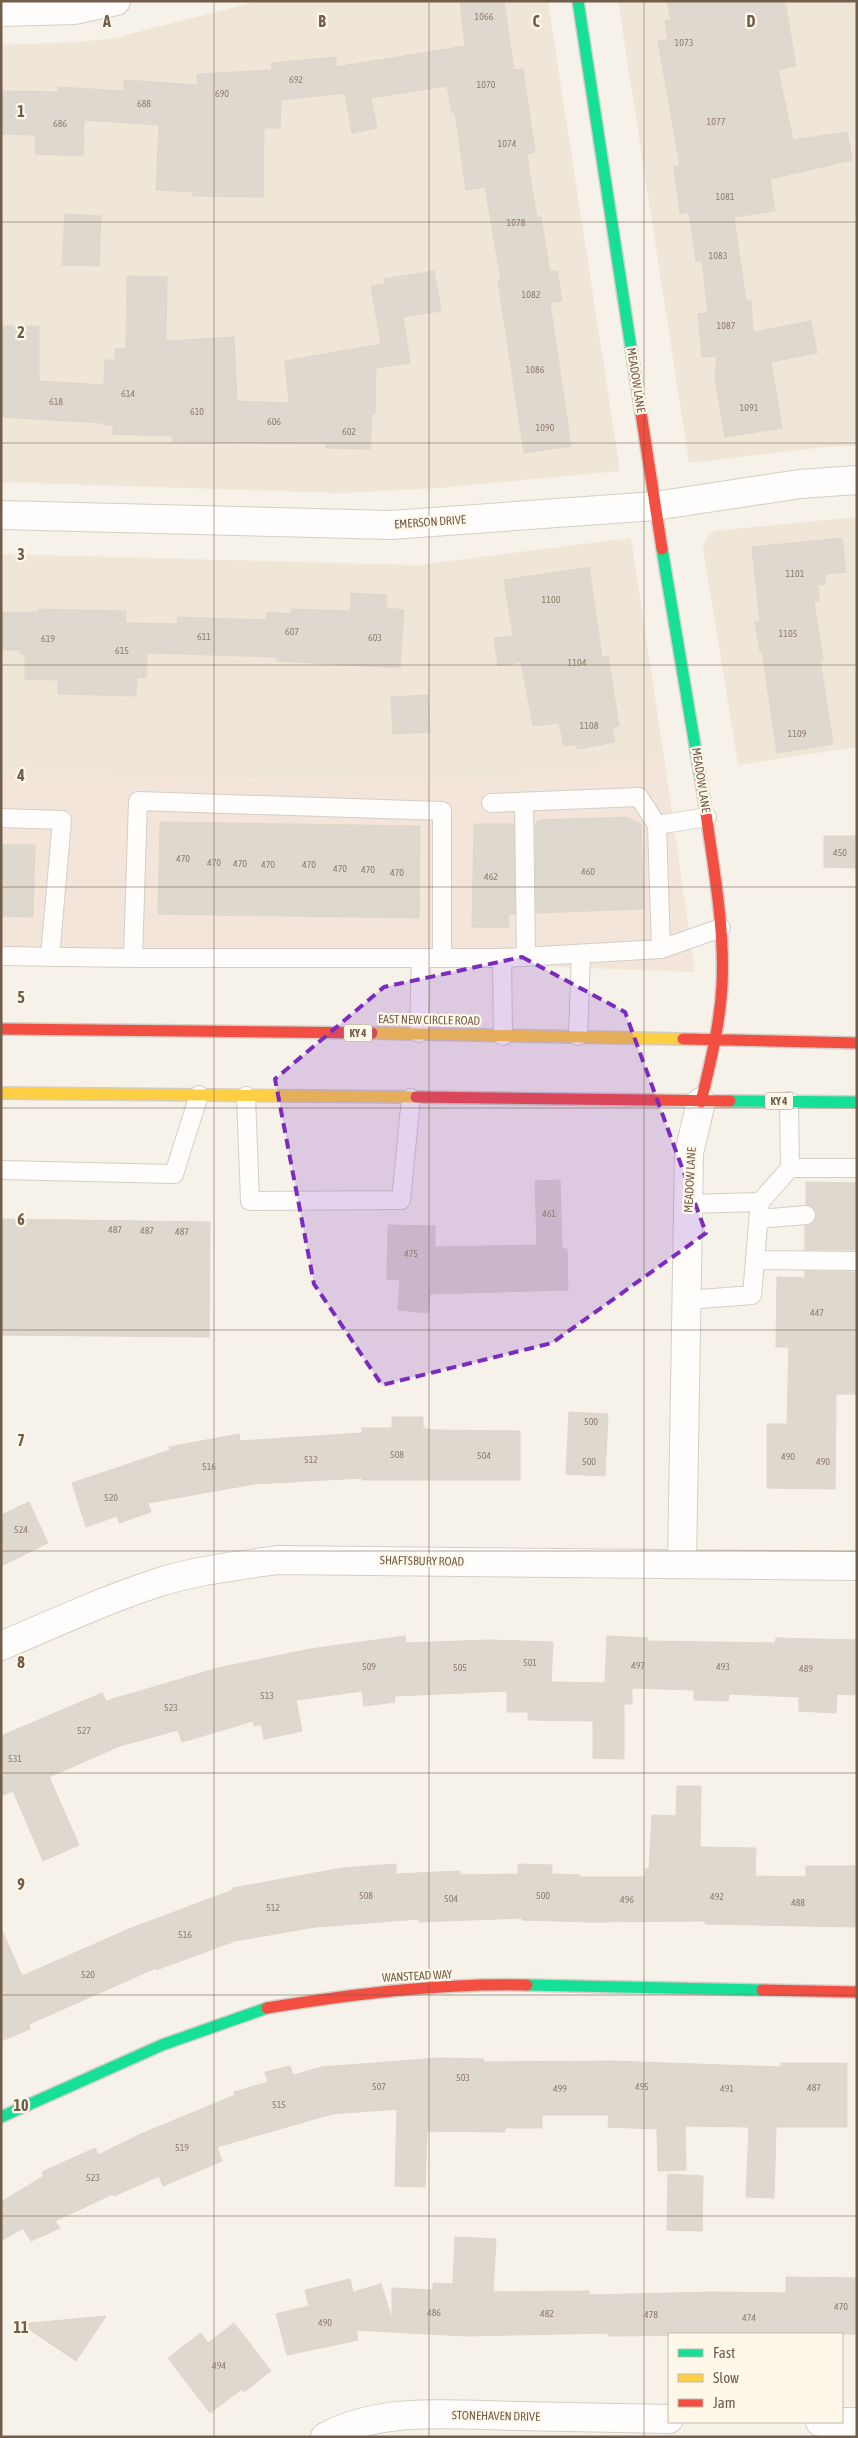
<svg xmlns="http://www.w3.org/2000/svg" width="858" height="2438" font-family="'Asap Condensed',sans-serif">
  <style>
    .residential { fill: #efe6d7 }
    .commercial { fill: #f3e5da }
    .building { fill: #dfd8cf; stroke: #ded6cc }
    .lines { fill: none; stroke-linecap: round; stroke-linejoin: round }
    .lane-casing { stroke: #d4cec6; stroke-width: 20 }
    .street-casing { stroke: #d4cec6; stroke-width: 30 }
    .fast-casing { stroke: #d4cec6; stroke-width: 14 }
    .slow-casing { stroke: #d4cec6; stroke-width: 14 }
    .jam-casing { stroke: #d4cec6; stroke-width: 14 }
    .lane { stroke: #fefdfc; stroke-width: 18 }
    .street { stroke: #fefdfc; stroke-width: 28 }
    .fast { stroke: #16e098; stroke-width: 11 }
    .slow { stroke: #ffcf43; stroke-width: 11 }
    .jam { stroke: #f24e42; stroke-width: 11 }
    .marked { fill: #7b2cbf; fill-opacity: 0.2; stroke: #7b2cbf; stroke-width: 4; stroke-dasharray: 10 6; stroke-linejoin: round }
    .grid { fill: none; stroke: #725d4b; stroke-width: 1; stroke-opacity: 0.55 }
    .labels { text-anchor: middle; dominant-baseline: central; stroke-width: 4.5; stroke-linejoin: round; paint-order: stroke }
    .number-label { font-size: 10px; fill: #907e6f }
    .shield { fill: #fef8ea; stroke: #9c8c7b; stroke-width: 1 }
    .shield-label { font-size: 11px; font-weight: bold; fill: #725d4b }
    .street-label { font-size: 12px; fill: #725d4b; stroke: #fef8ea }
    .grid-label { font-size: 16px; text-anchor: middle; font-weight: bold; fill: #725d4b; stroke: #fef8ea; stroke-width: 4.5; stroke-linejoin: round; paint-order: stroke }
  </style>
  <rect width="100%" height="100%" fill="#f6f2e9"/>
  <path class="residential" d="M259 1H548L620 471 439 488 341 493 1 482V45L79 42 114 38Z
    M618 1H857V446L825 447 689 463Z
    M857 517V747L738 765 703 548 706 539 714 531Z
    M631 538 664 757 586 770 448 782 1 774V554L418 565Z"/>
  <path class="commercial" d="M664 757 695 972 1 947V774L448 782 586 770Z"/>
  <path class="building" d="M460 1H504L514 70 523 69 535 152 527 154 531 183 537 218 541 217 550 272 557 271 562 301 550 303 571 446 524 453 498 281 501 280 485 187 466 190 455 113H452L447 86 371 98 377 128 352 133 345 93 281 100 280 128H264L263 197 193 196V192L156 190 159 125 84 120 83 156 35 154 36 135 1 134V91L58 92V87L124 91V80L198 85 197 74 272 70 271 63 336 57V67L465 46Z
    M667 1H785L796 66 778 70 793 140 847 132 852 160 770 179 775 211 734 217 746 301H751L753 332 811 321 817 353 771 362 782 428 725 437 715 377 717 356 702 357 698 314 708 313 702 261H696L689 212 680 214 674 167 680 166 658 41 668 39 665 21 671 20Z
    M65 214 101 216 99 266 62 265Z
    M434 271 441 311 403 317 410 363 376 368 375 414H372L370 449 326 448V443L172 442V436L113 434V425H103V423L1 417V326H39V381L104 385 105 360H115V349H126L127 276 167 277 166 341 234 337 237 401 289 403 285 361 381 344 371 286 385 284 384 279Z
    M842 538 846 572 825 574 826 584 818 585 819 601 814 602 823 660H820L833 744 777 753 762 651H760L755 622 760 621 752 547Z
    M589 567 602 657 608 656 619 726 612 727 615 742 577 749 576 744 564 746 559 723 533 726 521 662 498 666 494 638 513 636 504 580Z
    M351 593 387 595 386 608 404 610 400 668 277 661V657L147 653 146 678 137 677 136 696 58 694V680L25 679V654H20V650H1V613L39 612V609L126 611 125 623 177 624 178 617 266 620 267 612 291 614V609L350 611Z
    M428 695 430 732 393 734 391 697Z
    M628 817 641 824 644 909 536 913 535 825 538 820Z
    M160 822 420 826 419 918 158 914Z
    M474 824H514L515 914H509L508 928 472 927Z
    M824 836H857V868L824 867Z
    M1 845H35L33 917 1 916Z
    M560 1180 562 1249H567L568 1290 430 1294 429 1313 398 1310 400 1280 387 1279 388 1225 435 1226V1247L537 1245 535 1181Z
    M806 1182 857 1183V1250H805V1226L812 1223 817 1215 814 1209 806 1204Z
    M1 1219 210 1222 209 1337 1 1335Z
    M805 1271 857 1272V1394H836L835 1489 767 1488V1424H787L789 1347H776L777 1277 805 1278Z
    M569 1412 608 1414 605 1476 566 1474Z
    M392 1417H423V1428L432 1430 520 1431V1480H362V1478L254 1484 148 1503 151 1512 119 1523 117 1516 86 1527 72 1483 170 1450 169 1447 239 1434 240 1441 362 1433V1428H392Z
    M29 1502 48 1543 1 1566V1515Z
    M405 1636 406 1643 489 1640 553 1642 551 1682 605 1683 607 1636 648 1638 647 1641 775 1643 776 1638 857 1640V1695L837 1694 836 1713 799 1711V1697L729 1694 728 1701 694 1700V1690L632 1688V1704H624V1759L593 1758V1721L528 1720V1712H507V1691L394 1696 395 1702 364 1706 362 1691 296 1700 302 1731 264 1739 261 1724 254 1726 253 1721 182 1742 178 1730 120 1746 49 1777 79 1845 43 1861 13 1791 1 1796V1736L102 1693 106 1701 218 1668 310 1649Z
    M677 1786H701L700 1847 756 1848 755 1876 806 1877V1866H857V1927L705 1924V1921L590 1922 522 1920V1918L419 1922V1919L315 1927 235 1941 156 1970V1968L29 2024 30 2029 1 2041V1928L22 1976 129 1929 233 1890V1888L342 1868 396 1864V1874L460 1871V1875L518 1874V1864L552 1865V1874L580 1875V1877H645V1869H649L652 1815 676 1816Z
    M440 2058 484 2059V2062L611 2061 781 2067V2063H847V2127H776L774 2198 746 2197 749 2127 685 2126 686 2170 658 2171 657 2129 608 2127 609 2115H542V2128H505V2132L427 2131 425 2187 395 2186 397 2109 332 2114 217 2147 222 2161 163 2186 159 2176 114 2196 113 2194 55 2221 60 2228 31 2241 23 2228 1 2241V2202L44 2176 42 2172 95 2148 98 2155 141 2134 235 2095 234 2092 268 2082 265 2072 290 2066 293 2075 322 2067Z
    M668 2174 703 2176 702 2231 667 2230Z
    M455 2237 496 2239 493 2292 589 2291V2295L714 2292 786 2293V2277L857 2278V2334L608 2336V2333L466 2336 356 2330 358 2340 287 2355 276 2314 309 2306 305 2290 350 2279 353 2292 381 2284 392 2319V2288L433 2290V2283L453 2284Z
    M106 2316 76 2361 21 2324Z
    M234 2323 271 2371 244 2392 242 2389 210 2413 168 2358 201 2333 208 2343Z"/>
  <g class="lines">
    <defs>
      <path id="lane" d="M524 802 526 957
        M491 803 639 797 657 825
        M1 818 62 820 50 957
        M661 949 657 825 707 817
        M1 956 133 958H502L661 949 721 928
        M133 958 138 801 442 811V958
        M502 958 503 1036
        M419 1033 421 958
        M578 1036 581 954
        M246 1096 250 1201 401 1200 411 1098
        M789 1101 790 1168
        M1 1170 174 1174 199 1095
        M760 1202 790 1168H857
        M758 1219 806 1215
        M755 1260 857 1261
        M687 1300 752 1295 760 1202 688 1204"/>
      <path id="street" d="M1 12 74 10 116 1
        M1 515 391 525 655 506 800 484 857 480
        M682 1564 689 1153 701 1102
        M1 1646C53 1624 104 1600 157 1583 196 1570 237 1566 277 1560L857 1566
        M820 2422H857
        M325 2437C382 2406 455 2415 517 2416 567 2417 618 2418 669 2419"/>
      <path id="fast" d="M578 1 633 361
        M662 549 704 799
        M730 1101 857 1102
        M527 1985 762 1990
        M1 2117 162 2045 267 2008"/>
      <path id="slow" d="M372 1033 683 1039
        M1 1093 416 1097"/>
      <path id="jam" d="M633 361 662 549
        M1 1029 372 1033
        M683 1039 857 1043
        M416 1097 730 1101
        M701 1102C710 1064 720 1025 722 985 725 923 712 861 704 799
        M762 1990 857 1992
        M267 2008C353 1994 440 1983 527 1985"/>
    </defs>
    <use href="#lane" class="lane-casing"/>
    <use href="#street" class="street-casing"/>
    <use href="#fast" class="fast-casing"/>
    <use href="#slow" class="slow-casing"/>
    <use href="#jam" class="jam-casing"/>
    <use href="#lane" class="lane"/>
    <use href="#street" class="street"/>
    <use href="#fast" class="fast"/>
    <use href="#slow" class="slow"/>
    <use href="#jam" class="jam"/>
  </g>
  <path class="marked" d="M522 957 625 1012 706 1233 552 1343 382 1385 314 1284 275 1079 384 987Z"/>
  <path class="grid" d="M214 1V2437M429 1V2437M644 1V2437M1 222H857M1 443H857M1 665H857M1 887H857M1 1108H857M1 1330H857M1 1551H857M1 1773H857M1 1995H857M1 2216H857"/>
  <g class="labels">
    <g class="number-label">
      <text x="484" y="16">1066</text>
      <text x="684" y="42">1073</text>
      <text x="296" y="79">692</text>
      <text x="486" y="84">1070</text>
      <text x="222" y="93">690</text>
      <text x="144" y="103">688</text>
      <text x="716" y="121">1077</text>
      <text x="60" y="123">686</text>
      <text x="507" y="143">1074</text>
      <text x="725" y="196">1081</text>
      <text x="516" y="222">1078</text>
      <text x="718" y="255">1083</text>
      <text x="531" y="294">1082</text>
      <text x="726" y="325">1087</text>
      <text x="535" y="369">1086</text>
      <text x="128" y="393">614</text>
      <text x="56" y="401">618</text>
      <text x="749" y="407">1091</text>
      <text x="197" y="411">610</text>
      <text x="274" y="421">606</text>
      <text x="545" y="427">1090</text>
      <text x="349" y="431">602</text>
      <text x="795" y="573">1101</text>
      <text x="551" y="599">1100</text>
      <text x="292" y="631">607</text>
      <text x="788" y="633">1105</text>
      <text x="204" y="636">611</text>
      <text x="375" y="637">603</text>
      <text x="48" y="638">619</text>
      <text x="122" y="650">615</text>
      <text x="577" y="662">1104</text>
      <text x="589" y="725">1108</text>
      <text x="797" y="733">1109</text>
      <text x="840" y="852">450</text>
      <text x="183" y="858">470</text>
      <text x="214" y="862">470</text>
      <text x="240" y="863">470</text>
      <text x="268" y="864">470</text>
      <text x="309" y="864">470</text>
      <text x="340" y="868">470</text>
      <text x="368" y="869">470</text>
      <text x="588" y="871">460</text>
      <text x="397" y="872">470</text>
      <text x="491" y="876">462</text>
      <text x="549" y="1213">461</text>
      <text x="115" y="1229">487</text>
      <text x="147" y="1230">487</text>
      <text x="182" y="1231">487</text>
      <text x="411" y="1253">475</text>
      <text x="817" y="1312">447</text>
      <text x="591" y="1421">500</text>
      <text x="397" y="1454">508</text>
      <text x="484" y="1455">504</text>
      <text x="788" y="1456">490</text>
      <text x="311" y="1459">512</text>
      <text x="589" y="1461">500</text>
      <text x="823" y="1461">490</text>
      <text x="209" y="1466">516</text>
      <text x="111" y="1497">520</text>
      <text x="21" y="1529">524</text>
      <text x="530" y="1662">501</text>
      <text x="638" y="1665">497</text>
      <text x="369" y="1666">509</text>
      <text x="723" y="1666">493</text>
      <text x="460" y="1667">505</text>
      <text x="806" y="1668">489</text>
      <text x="267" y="1695">513</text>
      <text x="171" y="1707">523</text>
      <text x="84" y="1730">527</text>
      <text x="15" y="1758">531</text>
      <text x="366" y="1895">508</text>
      <text x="543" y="1895">500</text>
      <text x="717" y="1896">492</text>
      <text x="451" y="1898">504</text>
      <text x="627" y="1899">496</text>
      <text x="798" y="1902">488</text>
      <text x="273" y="1907">512</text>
      <text x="185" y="1934">516</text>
      <text x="88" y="1974">520</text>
      <text x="463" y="2077">503</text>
      <text x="379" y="2086">507</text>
      <text x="642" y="2086">495</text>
      <text x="814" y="2087">487</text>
      <text x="560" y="2088">499</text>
      <text x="727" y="2088">491</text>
      <text x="279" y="2104">515</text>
      <text x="182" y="2147">519</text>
      <text x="93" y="2177">523</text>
      <text x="841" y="2306">470</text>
      <text x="434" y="2312">486</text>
      <text x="547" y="2313">482</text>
      <text x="651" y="2314">478</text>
      <text x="749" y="2317">474</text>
      <text x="325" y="2322">490</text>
      <text x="219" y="2365">494</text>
    </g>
    <g class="shield">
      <rect x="344" y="1024.5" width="28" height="17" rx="4"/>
      <rect x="765" y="1092.5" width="28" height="17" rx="4"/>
    </g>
    <g class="shield-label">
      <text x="358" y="1033">KY 4</text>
      <text x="779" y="1101">KY 4</text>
    </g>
    <g class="street-label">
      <text transform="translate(636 380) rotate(81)">MEADOW LANE</text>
      <text transform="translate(430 522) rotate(-4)">EMERSON DRIVE</text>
      <text transform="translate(701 780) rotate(81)">MEADOW LANE</text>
      <text transform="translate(429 1020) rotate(1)">EAST NEW CIRCLE ROAD</text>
      <text transform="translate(690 1180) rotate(-87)">MEADOW LANE</text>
      <text transform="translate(422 1561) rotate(1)">SHAFTSBURY ROAD</text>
      <text transform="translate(417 1976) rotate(-3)">WANSTEAD WAY</text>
      <text transform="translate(496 2416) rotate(1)">STONEHAVEN DRIVE</text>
    </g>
  </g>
  <g class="grid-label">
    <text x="107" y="27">A</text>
    <text x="322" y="27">B</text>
    <text x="536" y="27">C</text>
    <text x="751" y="27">D</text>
    <text x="21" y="117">1</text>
    <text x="21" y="338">2</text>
    <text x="21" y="560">3</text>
    <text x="21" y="781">4</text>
    <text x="21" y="1003">5</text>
    <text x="21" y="1225">6</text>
    <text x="21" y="1446">7</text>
    <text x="21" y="1668">8</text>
    <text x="21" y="1890">9</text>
    <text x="21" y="2111">10</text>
    <text x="21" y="2333">11</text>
  </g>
  <rect width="858" height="2438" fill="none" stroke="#725d4b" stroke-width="5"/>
  <rect x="668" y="2333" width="175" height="90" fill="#fef8ea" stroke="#c6baaa"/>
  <rect x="678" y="2349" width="25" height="8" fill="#16e098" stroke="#c6baaa"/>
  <text x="713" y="2358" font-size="15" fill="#725d4b">Fast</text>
  <rect x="678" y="2374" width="25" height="8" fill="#ffcf43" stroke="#c6baaa"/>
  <text x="713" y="2383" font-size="15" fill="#725d4b">Slow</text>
  <rect x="678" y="2399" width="25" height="8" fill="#f24e42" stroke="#c6baaa"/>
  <text x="713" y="2408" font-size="15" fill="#725d4b">Jam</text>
</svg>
